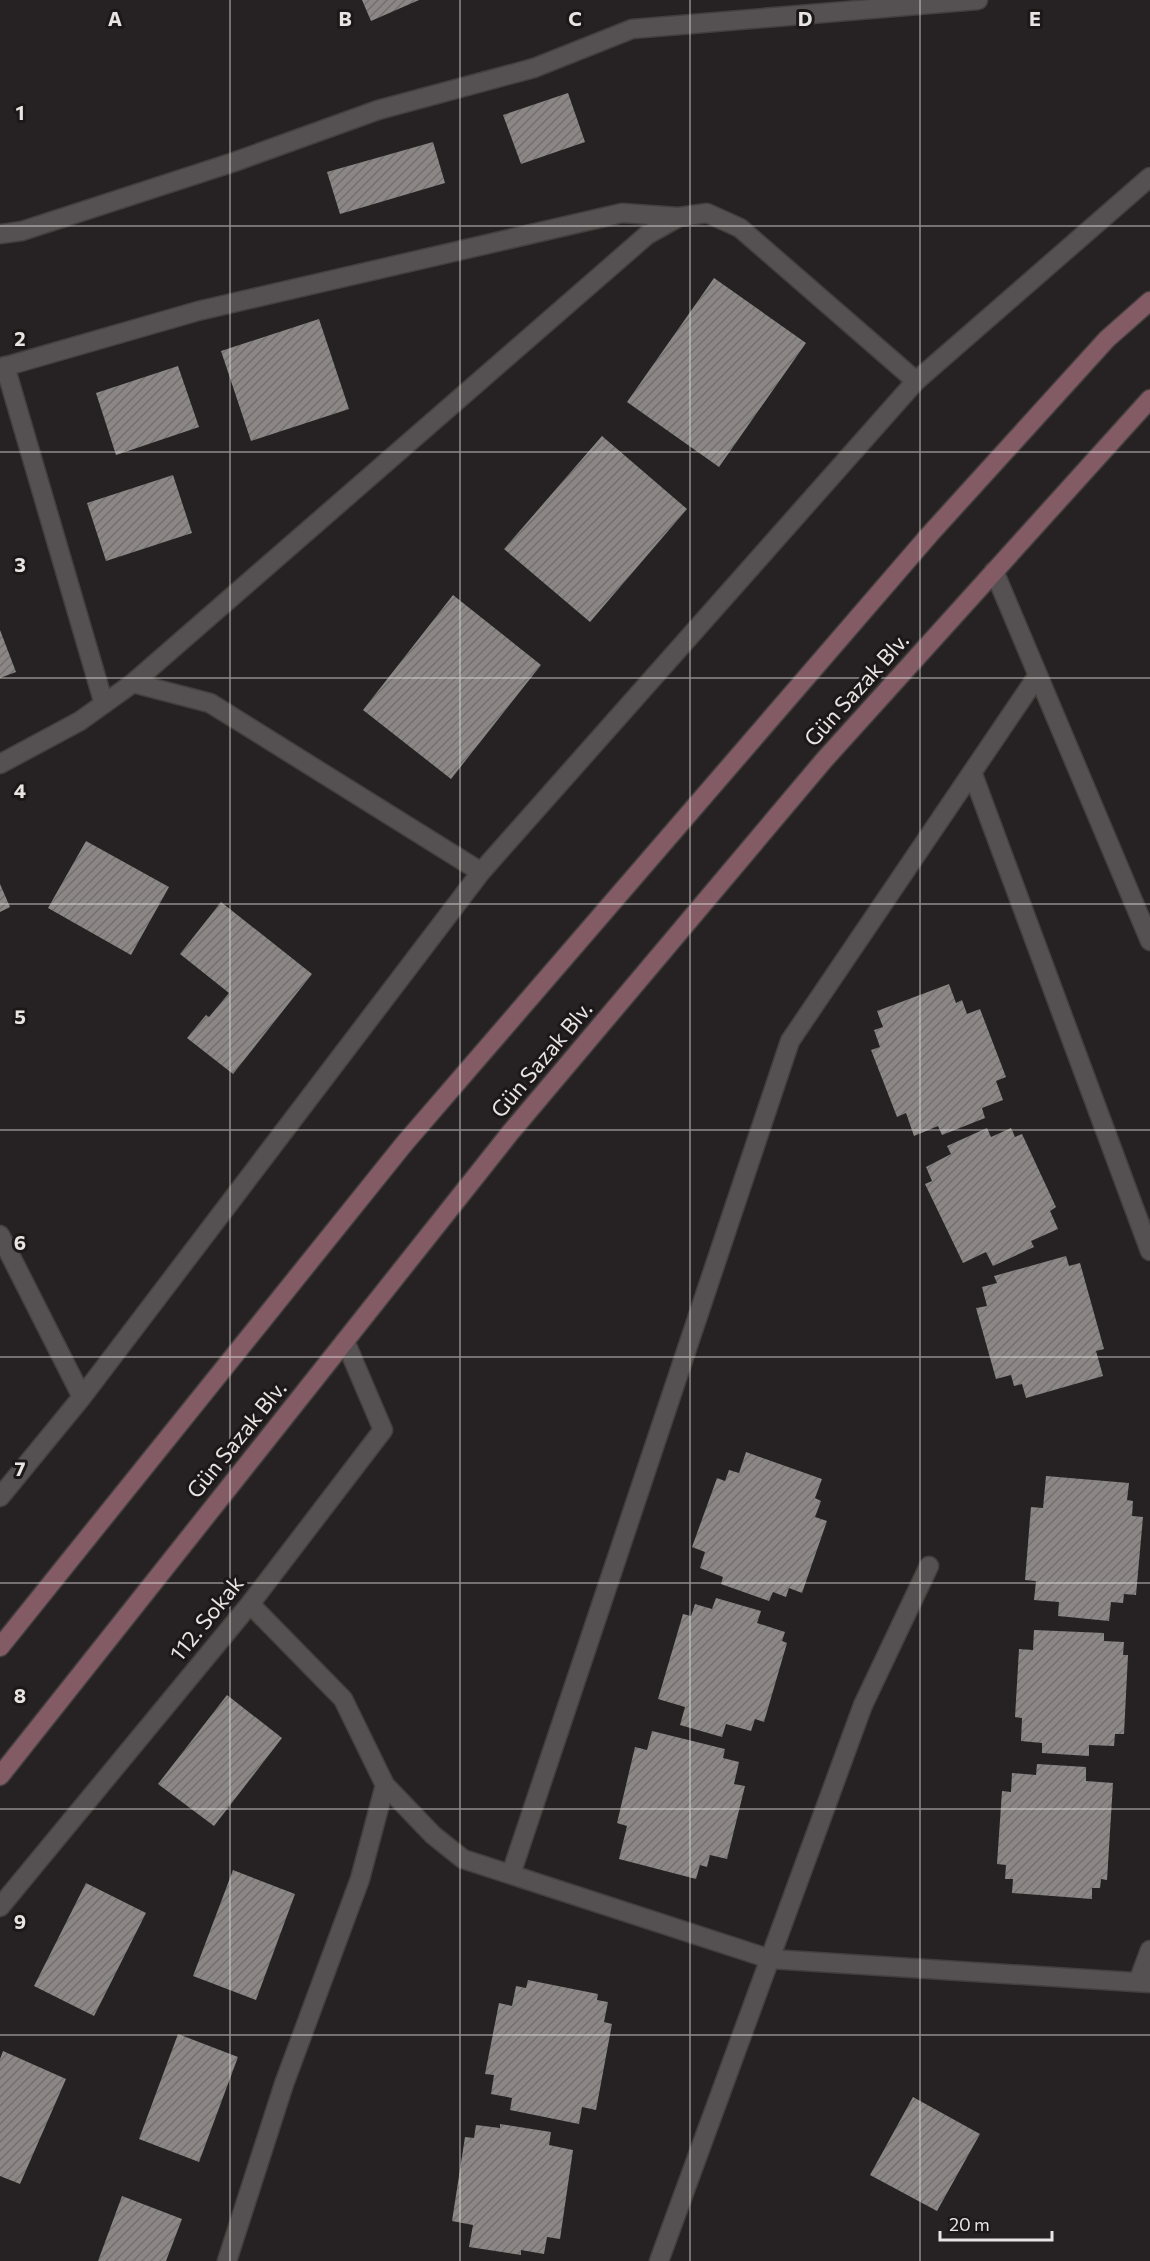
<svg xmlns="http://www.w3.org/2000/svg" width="1150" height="2261" font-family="Commissioner,sans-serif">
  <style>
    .building { fill: url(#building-hatch) }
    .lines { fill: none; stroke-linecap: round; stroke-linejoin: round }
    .minor-casing { stroke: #433f3f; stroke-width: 21 }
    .secondary-casing { stroke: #433f3f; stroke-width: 21 }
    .minor { stroke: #555051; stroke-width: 18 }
    .secondary { stroke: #825b64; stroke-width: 18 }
    .grid { fill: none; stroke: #e7e4e4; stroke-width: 1.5; stroke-opacity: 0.55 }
    .labels { text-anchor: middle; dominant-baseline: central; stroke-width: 6; stroke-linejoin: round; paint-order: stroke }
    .street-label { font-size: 22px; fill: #e7e4e4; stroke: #1c1819 }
    .grid-label { font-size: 20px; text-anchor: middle; font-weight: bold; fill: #e7e4e4; stroke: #1c1819; stroke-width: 6; stroke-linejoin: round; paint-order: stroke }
  </style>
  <defs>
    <pattern id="building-hatch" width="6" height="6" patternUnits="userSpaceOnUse" patternTransform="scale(1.5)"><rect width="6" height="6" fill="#8c8687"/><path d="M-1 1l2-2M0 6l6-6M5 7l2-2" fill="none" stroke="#736f70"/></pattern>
  </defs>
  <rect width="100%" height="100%" fill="#262122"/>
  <path class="building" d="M362 0H419L371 21Z
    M568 93 585 142 521 164 503 115Z
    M433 142 445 183 340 214 327 172Z
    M714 278 806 343 719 467 627 402Z
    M319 319 349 409 251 441 221 351Z
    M178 366 199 427 116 455 96 393Z
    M602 436 687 509 590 622 504 549Z
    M173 475 192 533 106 561 87 503Z
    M453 595 541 665 451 779 363 710Z
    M0 630 16 672 0 678Z
    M86 841 169 887 131 955 48 908Z
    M0 884 10 907 0 912Z
    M221 902 312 974 233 1074 187 1038 206 1015 209 1017 229 993 180 954Z
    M949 984 956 1003 962 1000 967 1014 980 1009 1006 1077 996 1081 1003 1100 982 1108 985 1118 942 1135 938 1126 914 1136 906 1113 897 1117 871 1050 880 1047 874 1030 883 1027 877 1011Z
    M987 1128 991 1137 1011 1128 1015 1137 1022 1134 1056 1207 1050 1211 1058 1229 1031 1241 1034 1247 993 1266 986 1252 963 1263 925 1184 932 1181 926 1167 951 1154 947 1146Z
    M1066 1256 1069 1266 1080 1263 1104 1349 1096 1351 1103 1376 1026 1398 1022 1384 1014 1386 1011 1375 996 1379 976 1308 987 1306 982 1287 997 1283 994 1276Z
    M746 1452 822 1479 815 1498 821 1501 815 1517 827 1521 802 1593 789 1588 786 1597 773 1592 769 1601 721 1584 723 1577 700 1568 705 1552 692 1547 717 1478 725 1481 729 1470 739 1473Z
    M1046 1476 1129 1483 1127 1500 1133 1501 1132 1516 1143 1517 1136 1595 1124 1594 1123 1603 1111 1602 1109 1621 1058 1616 1059 1602 1034 1600 1036 1581 1025 1580 1031 1507 1043 1508Z
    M716 1598 761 1611 757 1623 785 1632 782 1641 787 1643 764 1722 755 1719 751 1731 726 1724 722 1737 680 1725 685 1707 658 1699 683 1614 691 1616 695 1604 712 1609Z
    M1034 1630 1104 1633V1641L1124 1642 1123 1655H1128L1124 1734H1115L1114 1746 1089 1745V1756L1042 1753V1743L1021 1741 1022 1718 1015 1717 1019 1649 1033 1650Z
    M227 1695 282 1738 214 1826 158 1784Z
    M652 1731 725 1749 723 1758 739 1762 734 1784 745 1786 727 1859 710 1855 707 1867 700 1865 696 1879 619 1859 627 1826 617 1823 635 1747 647 1750Z
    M1037 1764 1086 1767V1781L1113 1783 1107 1880 1101 1879 1100 1888H1092V1899L1012 1893 1013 1879H1005L1006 1865 997 1864 1002 1791 1011 1792 1012 1773 1036 1775Z
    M233 1870 295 1894 256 2000 193 1976Z
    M86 1883 146 1913 94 2016 34 1986Z
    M528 1980 598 1994 597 2000 608 2002 604 2022 612 2024 596 2110 582 2107 579 2124 510 2110 512 2098 491 2094 494 2075 485 2074 499 2003 512 2006 516 1986 526 1988Z
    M178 2034 238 2057 199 2162 139 2139Z
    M3 2051 66 2079 20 2184 0 2176V2059Z
    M913 2097 980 2134 937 2211 870 2175Z
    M500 2124 551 2132 549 2145 573 2150 560 2239 547 2237 544 2254 521 2250V2255L469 2247 473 2225 452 2221 465 2137 474 2138 476 2125 500 2128Z
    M122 2196 182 2219 166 2261H98Z"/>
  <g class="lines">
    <defs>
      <path id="minor" d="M0 234 22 231 234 162 378 110 534 68 632 29 978 0
        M5 366 104 704
        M0 368 198 311 622 213 679 217
        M994 571 1150 941
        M133 683 210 703 481 872
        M0 764 80 721 133 683 647 235 679 217 707 213 740 228 916 381
        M972 772 1150 1251
        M0 1235 82 1397
        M0 1497 82 1397 481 872 916 381 1150 177
        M385 1785 433 1835 463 1859 770 1959 1150 1983
        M511 1874 790 1041 1038 675
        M0 1907 250 1604 383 1430 345 1341
        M1138 1982 1150 1950
        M227 2261 284 2084 360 1879 385 1785 343 1699 250 1604
        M659 2261 863 1705 929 1566"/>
      <path id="secondary" d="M0 1647 404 1144 930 534 1107 339 1150 301
        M0 1776 510 1133 825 759 1150 399"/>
    </defs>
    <use href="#minor" class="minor-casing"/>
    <use href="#secondary" class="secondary-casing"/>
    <use href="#minor" class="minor"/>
    <use href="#secondary" class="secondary"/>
  </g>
  <path class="grid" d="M230 0V2261M460 0V2261M690 0V2261M920 0V2261M0 226H1150M0 452H1150M0 678H1150M0 904H1150M0 1130H1150M0 1357H1150M0 1583H1150M0 1809H1150M0 2035H1150"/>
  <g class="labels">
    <g class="street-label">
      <text transform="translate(856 689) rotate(-48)">Gün Sazak Blv.</text>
      <text transform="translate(541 1059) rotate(-50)">Gün Sazak Blv.</text>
      <text transform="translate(236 1439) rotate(-51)">Gün Sazak Blv.</text>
      <text transform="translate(206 1618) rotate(-51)">112. Sokak</text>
    </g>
  </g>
  <g class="grid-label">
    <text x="115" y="26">A</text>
    <text x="345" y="26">B</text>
    <text x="575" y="26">C</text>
    <text x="805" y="26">D</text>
    <text x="1035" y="26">E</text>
    <text x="20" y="120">1</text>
    <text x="20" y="346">2</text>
    <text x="20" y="572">3</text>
    <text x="20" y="798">4</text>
    <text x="20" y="1024">5</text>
    <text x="20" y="1250">6</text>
    <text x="20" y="1476">7</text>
    <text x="20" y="1703">8</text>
    <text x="20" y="1929">9</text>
  </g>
  <path d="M940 2231v9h112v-9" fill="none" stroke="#e7e4e4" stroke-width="3"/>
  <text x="949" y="2231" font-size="18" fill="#e7e4e4" stroke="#1c1819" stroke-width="4.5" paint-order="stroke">20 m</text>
</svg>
